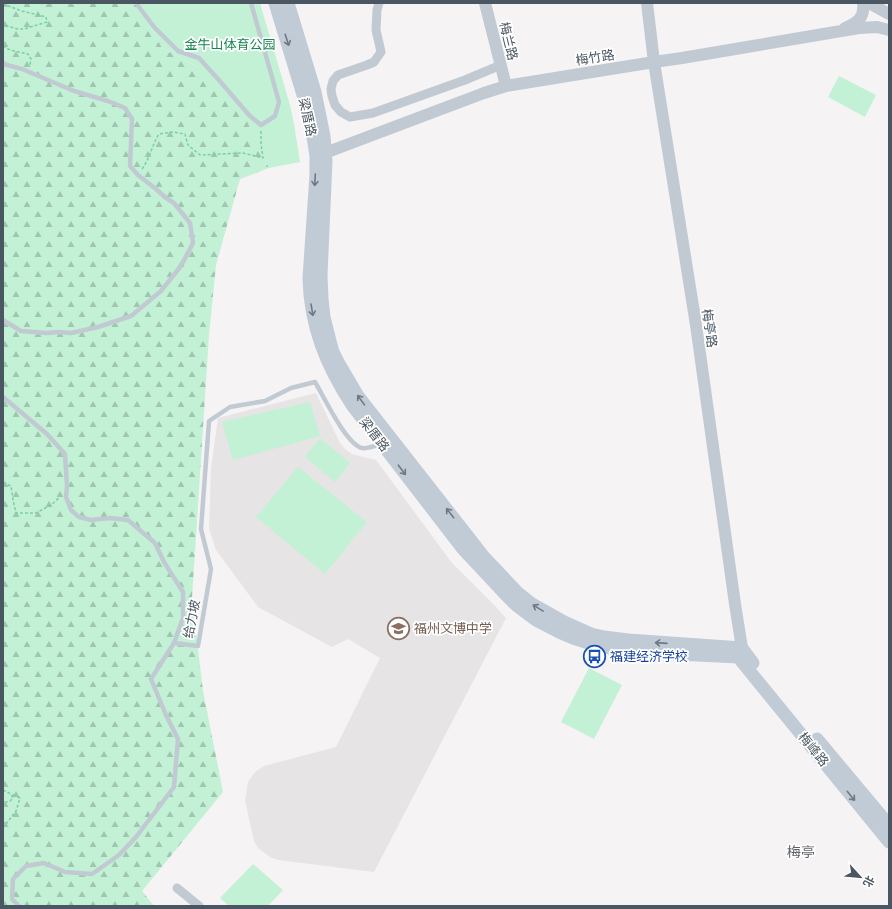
<svg xmlns="http://www.w3.org/2000/svg" width="892" height="909" font-family="Ubuntu,'Noto Sans SC',sans-serif">
  <style>
    .education { fill: #e6e4e5 }
    .green { fill: #c3f1d5 }
    .forest { fill: url(#forest-firs) }
    .lines { fill: none; stroke-linecap: round; stroke-linejoin: round }
    .path { stroke: #7ad0a6; stroke-width: 1.5; stroke-dasharray: 3 2; stroke-linecap: butt }
    .service { stroke: #c1cad2; stroke-width: 4.5 }
    .minor { stroke: #c1cad2; stroke-width: 9 }
    .tertiary { stroke: #c1cad2; stroke-width: 12 }
    .secondary { stroke: #c1cbd6; stroke-width: 13 }
    .oneway { stroke: #6e7984 }
    .labels { text-anchor: middle; dominant-baseline: central; stroke-width: 3.5; stroke-linejoin: round; paint-order: stroke }
    .street-label { font-size: 13px; fill: #4a5661; stroke: #fff }
    .park-label { font-size: 13px; fill: #17864f; stroke: #fff }
    .education-label { font-size: 13px; fill: #785e54; stroke: #fff; text-anchor: start }
    .transit-label { font-size: 13px; fill: #164399; stroke: #fff; text-anchor: start }
    .neighbourhood-label { font-size: 14px; fill: #5f6368; stroke: #fff }
  </style>
  <defs>
    <pattern id="forest-firs" width="22" height="20" patternUnits="userSpaceOnUse"><rect width="22" height="20" fill="#c3f1d5"/><path d="M5 1l3.5 6h-7zM16 11l3.5 6h-7z" fill="#a0c6b0"/></pattern>
  </defs>
  <rect width="100%" height="100%" fill="#f5f3f3"/>
  <path class="education" d="M316 393 340 443 345 449 352 454 359 456 376 460 452 563 494 605 506 618 374 872 278 860 270 857 258 848 254 841 245 800 248 782 255 772 264 766 336 747 380 658 348 639 332 647 258 607 216 550 209 528 211 469 218 418Z"/>
  <path class="green" d="M136 3H260L290 105 294 124 300 162 269 168 199 68 162 48 142 11Z
    M839 76 876 95 865 117 828 97Z
    M310 402 320 436 233 460 222 422Z
    M320 438 350 463 335 482 305 457Z
    M298 467 367 522 325 574 256 517Z
    M589 668 622 685 594 739 561 722Z
    M253 864 283 890 268 906H229L220 898Z"/>
  <path class="forest" d="M3 3H136L142 11 162 48 199 68 246 119 263 158 269 168 240 179 216 265 209 335 192 598 203 691 223 792 142 891 154 906H3Z"/>
  <g class="lines">
    <path class="path" d="M3 4 22 11 46 17 47 22 24 29H18L3 25
      M3 46 10 50 28 54 31 59 30 65
      M142 169C150 158 152 145 159 134L173 132 185 134 188 145 200 155 243 153 263 158 261 144V131
      M3 483 11 486 13 500 16 513H36L51 505 60 497
      M3 790 11 794 13 798 10 801 3 803
      M3 828 16 811 20 798 11 794"/>
    <path class="service" d="M136 3 154 27 178 51 199 58 218 79 249 115 261 125 275 116 279 102 251 3
      M3 64 22 69 74 91 108 101 125 108 132 119 130 166 138 175 156 189 166 198 174 203 190 223 193 243 181 266 161 291 131 316 98 327 71 333 59 332 46 333 21 331 3 320
      M3 397 47 434 65 454 67 486 66 497 71 510 79 517 91 520 110 518 128 520 155 543 164 562 183 592V618L174 643
      M19 906 12 899 13 879 26 866 44 863 65 872 92 874 119 855 136 837 174 787 178 739 166 715 151 679 174 643 198 646 211 569 201 529 209 421 230 407 265 401 291 388 315 382C324 397 346 444 362 448 368 449 375 446 381 444"/>
    <path class="minor" d="M379 3 377 10 376 30 381 52 374 62 367 65 338 75 333 81 331 89 332 96 335 105 341 112 350 117 373 113 465 80 501 65
      M177 888 199 906"/>
    <path class="tertiary" d="M485 3 506 86
      M647 3 654 62 696 325 735 604 742 648 738 656
      M869 3 889 14
      M845 28C857 23 865 18 863 3
      M317 156 484 93 506 86 654 62 682 58 859 28 877 27 889 30"/>
    <path class="secondary" d="M275 3 304 98 313 137 316 156V175L309 278C310 326 326 365 352 405L463 549 508 597 516 605 536 620 559 632 573 638 595 645 617 649 635 652 738 657 889 842
      M288 3 315 92 324 136 326 161 321 275 322 299 324 317 330 341 333 352 338 362 358 396 484 557 517 592 532 604 564 622 591 634 604 637 628 640 742 648 753 663
      M817 739 889 825"/>
  </g>
  <defs><path id="oneway-shaft" d="M-6 0H5M1.5-3L5.5 0L1.5 3" fill="none" stroke-width="1.6" stroke-linecap="round" stroke-linejoin="round"/></defs>
  <g class="oneway">
    <use href="#oneway-shaft" transform="translate(287 40) rotate(72)"/>
    <use href="#oneway-shaft" transform="translate(315 180) rotate(93)"/>
    <use href="#oneway-shaft" transform="translate(312 310) rotate(81)"/>
    <use href="#oneway-shaft" transform="translate(361 400) rotate(-126)"/>
    <use href="#oneway-shaft" transform="translate(402 470) rotate(53)"/>
    <use href="#oneway-shaft" transform="translate(450 513) rotate(-128)"/>
    <use href="#oneway-shaft" transform="translate(538 608) rotate(-149)"/>
    <use href="#oneway-shaft" transform="translate(661 643) rotate(-176)"/>
    <use href="#oneway-shaft" transform="translate(851 796) rotate(51)"/>
  </g>
  <defs>
    <symbol id="school-ring" viewBox="-11 -11 22 22"><circle r="9.5" fill="#fff" stroke="#8d6e63" stroke-width="1.5"/><path d="M0-5L7-2L0 1L-7-2ZM-4 1L0 2.5L4 1V4Q0 6-4 4Z" fill="#8d6e63"/></symbol>
    <symbol id="bus-ring" viewBox="-11 -11 22 22"><circle r="9.5" fill="#fff" stroke="#1a4fb4" stroke-width="1.5"/><path d="M-5-6H5V4H4V6H2V4H-2V6H-4V4H-5ZM-3.5-4V0h7V-4ZM-3.5 1.2v1.5H-2V1.2ZM2 1.2v1.5H3.5V1.2Z" fill="#1a4fb4"/></symbol>
  </defs>
  <g fill-rule="evenodd">
    <use href="#school-ring" x="386" y="616" width="25" height="25"/>
    <use href="#bus-ring" x="582" y="644" width="25" height="25"/>
  </g>
  <g class="labels">
    <g class="street-label">
      <text transform="translate(509 41) rotate(76)">梅兰路</text>
      <text transform="translate(595 57) rotate(-9)">梅竹路</text>
      <text transform="translate(308 117) rotate(77)">梁厝路</text>
      <text transform="translate(710 328) rotate(82)">梅亭路</text>
      <text transform="translate(375 434) rotate(52)">梁厝路</text>
      <text transform="translate(191 619) rotate(-79)">给力坡</text>
      <text transform="translate(814 749) rotate(51)">梅峰路</text>
    </g>
    <g class="park-label">
      <text x="230" y="44">金牛山体育公园</text>
    </g>
    <g class="education-label">
      <text x="414" y="628">福州文博中学</text>
    </g>
    <g class="transit-label">
      <text x="610" y="656">福建经济学校</text>
    </g>
    <g class="neighbourhood-label">
      <text x="801" y="852">梅亭</text>
    </g>
  </g>
  <rect width="892" height="909" fill="none" stroke="#4a5661" stroke-width="8"/>
  <g transform="translate(860 877) rotate(117)" stroke="#ffffff" stroke-width="3" paint-order="stroke">
  <path d="M0-3L7 15L0 10L-7 15Z" fill="#4a5661"/>
  <text y="-6" font-size="11" font-weight="bold" text-anchor="middle" fill="#4a5661">北</text>
  </g>
</svg>
